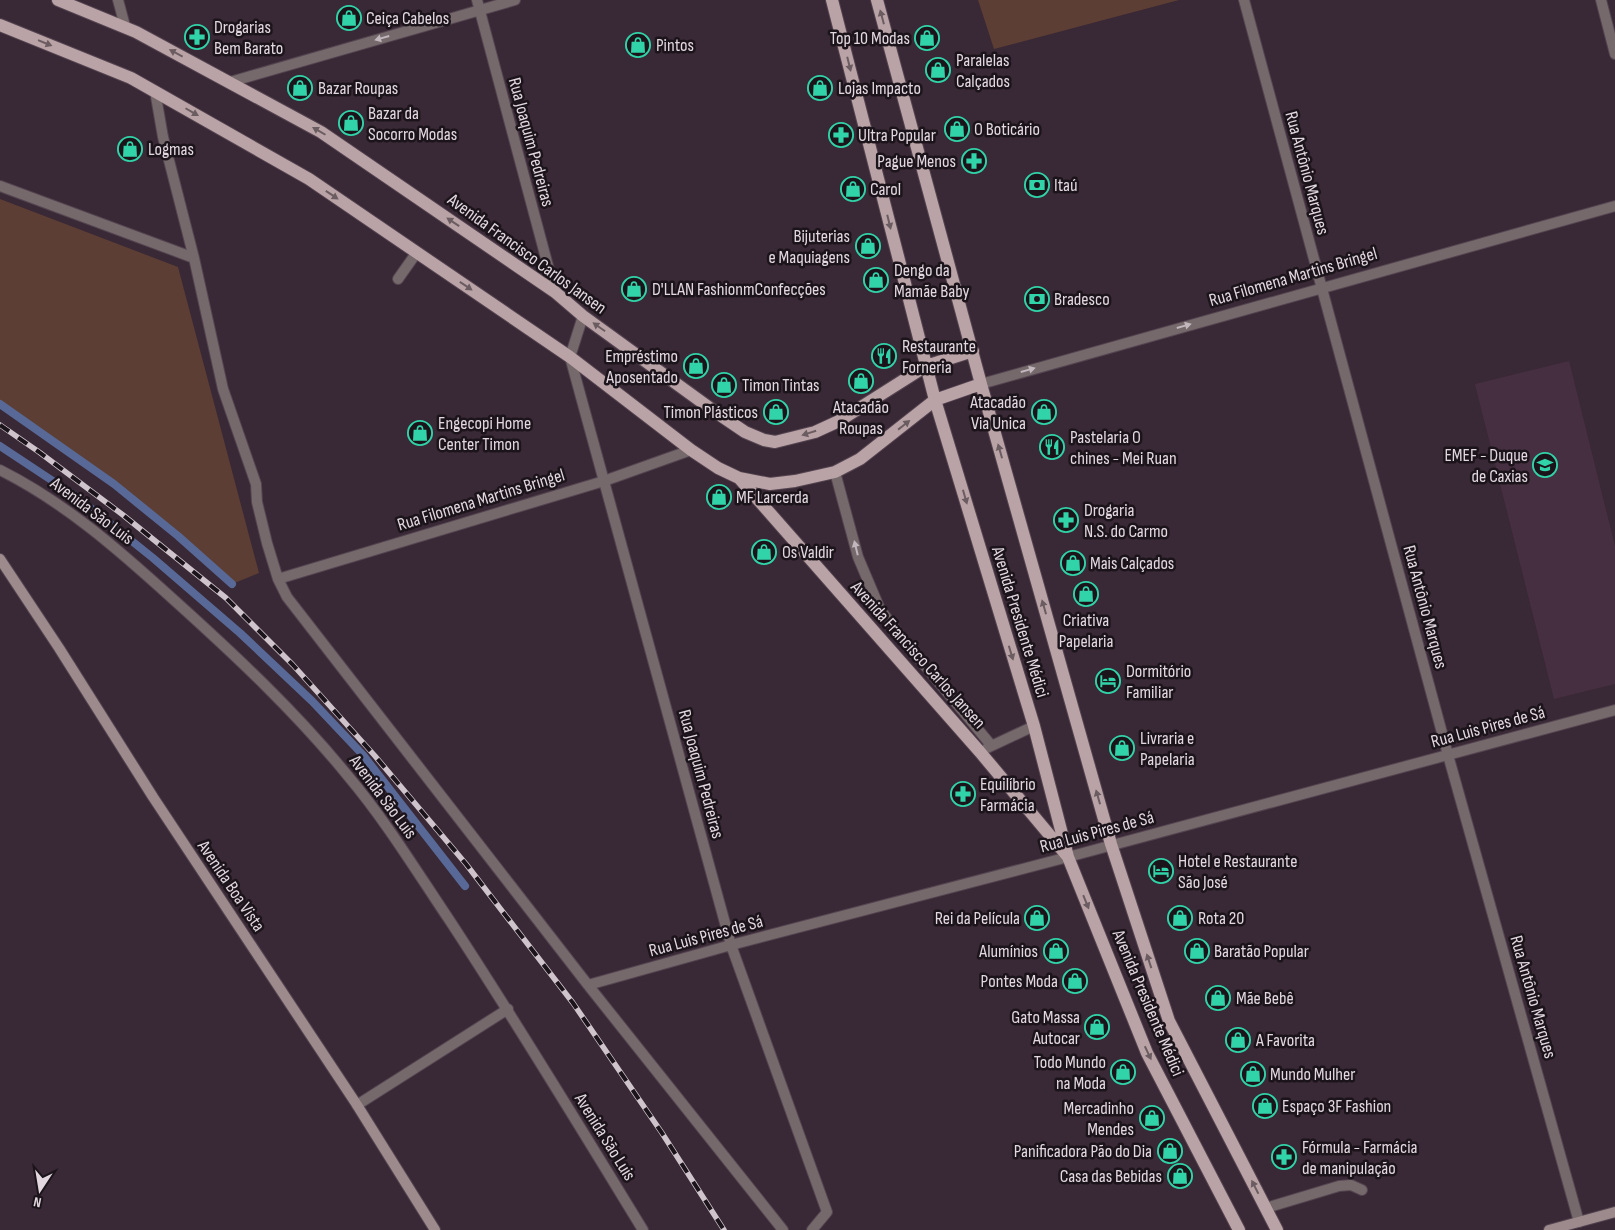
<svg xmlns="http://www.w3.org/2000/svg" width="1615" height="1230" font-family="'Sofia Sans Condensed',sans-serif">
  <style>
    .built { fill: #462f41 }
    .green { fill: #5c3e34 }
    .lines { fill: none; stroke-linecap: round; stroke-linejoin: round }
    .stream { stroke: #596997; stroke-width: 8 }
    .lane-casing { stroke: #544450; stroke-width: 12 }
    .street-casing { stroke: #544450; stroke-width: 12 }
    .secondary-casing { stroke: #544450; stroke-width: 12 }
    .primary-casing { stroke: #544450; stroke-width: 14 }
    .lane { stroke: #75696b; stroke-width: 10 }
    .street { stroke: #75696b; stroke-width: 10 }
    .secondary { stroke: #9c8a8c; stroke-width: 10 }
    .primary { stroke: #baa3a6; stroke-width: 12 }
    .rail-casing { stroke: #cfc3cc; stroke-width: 5.5 }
    .rail { stroke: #1b141a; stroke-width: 4; stroke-dasharray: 11; stroke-linecap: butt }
    .oneway { fill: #6a5c60 }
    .oneway2 { fill: #c2b7bd }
    .labels { text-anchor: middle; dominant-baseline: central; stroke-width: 5; stroke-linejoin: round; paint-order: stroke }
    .poi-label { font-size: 18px; fill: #e3d8e0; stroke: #1b141a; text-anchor: start }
    .street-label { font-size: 18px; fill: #e3d8e0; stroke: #1b141a }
  </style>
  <rect width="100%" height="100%" fill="#392835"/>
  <path class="built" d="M1569 361 1615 546V684L1554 699 1475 384Z"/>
  <path class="green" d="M978 0H1179L994 49Z
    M0 199 178 267 259 573 232 584 178 536 114 484 0 404Z"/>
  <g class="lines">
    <path class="stream" d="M0 404 114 484 178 536 232 584
      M0 446 77 497 153 558 240 633 312 701 363 755 465 886"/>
    <defs>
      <path id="lane" d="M398 279 417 252
        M835 472 858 557 880 609 901 637 991 745
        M987 748 1034 726
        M1266 1208 1339 1186 1351 1185 1362 1190"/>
      <path id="street" d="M118 0 125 26
        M477 0 555 292
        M1244 0 1448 755 1579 1222
        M1601 0 1615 54
        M230 82 515 0
        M155 91 163 137 194 258 223 389 256 484 257 502 267 543 278 579 287 597 588 985 783 1230
        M0 186 194 258
        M583 316 570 357 731 945 827 1212 812 1230
        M981 384 1615 206
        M0 470C66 503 120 551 174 600 235 655 296 712 348 776 386 821 417 872 450 921 517 1023 580 1127 643 1230
        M278 579 604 481 691 450
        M588 985 731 945 1068 857 1615 710
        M357 1105 508 1009"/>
      <path id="secondary" d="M0 559 59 648 153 797 357 1105 435 1230
        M1549 1230 1615 1212"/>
      <path id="primary" d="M58 0 136 32 321 132 555 292 583 316 714 411 745 432 764 440 775 442 815 432 839 421 926 366 973 351
        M832 0 935 400 1034 726 1068 857 1147 1053 1239 1230
        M877 0 981 384 1111 844 1169 1021 1277 1230
        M0 25 131 78 309 179 570 357 691 450 718 468 739 478 980 752 1068 857
        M739 478 770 484 795 481 835 472 860 459 935 400 981 384"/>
    </defs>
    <use href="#lane" class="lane-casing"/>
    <use href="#street" class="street-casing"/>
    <use href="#secondary" class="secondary-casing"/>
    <use href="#primary" class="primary-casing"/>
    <use href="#lane" class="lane"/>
    <use href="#street" class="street"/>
    <use href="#secondary" class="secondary"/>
    <use href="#primary" class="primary"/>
    <defs>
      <path id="rail" d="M0 425 39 452 123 515 226 598 293 665 375 756 466 864 573 1003 662 1133 724 1230"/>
    </defs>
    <use href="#rail" class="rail-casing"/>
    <use href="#rail" class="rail"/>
  </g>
  <defs><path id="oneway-solid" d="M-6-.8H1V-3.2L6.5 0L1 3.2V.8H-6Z" transform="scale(1.25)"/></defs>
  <g class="oneway">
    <use href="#oneway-solid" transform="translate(882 17) rotate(-105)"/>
    <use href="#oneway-solid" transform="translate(45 43) rotate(22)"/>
    <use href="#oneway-solid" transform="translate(176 53) rotate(-152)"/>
    <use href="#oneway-solid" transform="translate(849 64) rotate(76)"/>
    <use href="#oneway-solid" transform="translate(192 112) rotate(30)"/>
    <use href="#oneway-solid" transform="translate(319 131) rotate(-150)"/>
    <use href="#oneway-solid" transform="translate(332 195) rotate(34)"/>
    <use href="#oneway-solid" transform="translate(453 222) rotate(-146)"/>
    <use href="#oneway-solid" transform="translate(889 222) rotate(76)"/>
    <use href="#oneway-solid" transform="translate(466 286) rotate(34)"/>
    <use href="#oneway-solid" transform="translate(599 327) rotate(-145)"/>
    <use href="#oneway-solid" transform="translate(904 425) rotate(-38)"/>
    <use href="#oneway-solid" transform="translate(809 433) rotate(163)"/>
    <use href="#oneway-solid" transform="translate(1000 451) rotate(-106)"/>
    <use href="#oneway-solid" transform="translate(965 497) rotate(74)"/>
    <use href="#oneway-solid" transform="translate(1044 607) rotate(-106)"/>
    <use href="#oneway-solid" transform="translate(1011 653) rotate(73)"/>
    <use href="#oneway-solid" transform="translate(1098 797) rotate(-106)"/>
    <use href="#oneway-solid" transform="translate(1086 902) rotate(68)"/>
    <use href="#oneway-solid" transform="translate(1149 961) rotate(-108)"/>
    <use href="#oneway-solid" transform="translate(1148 1053) rotate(65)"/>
    <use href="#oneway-solid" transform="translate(1255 1187) rotate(-117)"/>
  </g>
  <g class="oneway2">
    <use href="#oneway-solid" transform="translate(382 38) rotate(164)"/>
    <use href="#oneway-solid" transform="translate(1184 326) rotate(-16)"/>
    <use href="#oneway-solid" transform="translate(1028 370) rotate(-16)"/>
    <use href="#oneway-solid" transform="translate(856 548) rotate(-104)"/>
  </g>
  <defs>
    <symbol id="shop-ring" viewBox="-11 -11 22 22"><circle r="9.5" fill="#1b141a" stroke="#31d4a9" stroke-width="1.5"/><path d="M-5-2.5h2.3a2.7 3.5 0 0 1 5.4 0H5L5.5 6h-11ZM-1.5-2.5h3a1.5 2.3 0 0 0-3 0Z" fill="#31d4a9"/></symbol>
    <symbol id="pharmacy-ring" viewBox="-11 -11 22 22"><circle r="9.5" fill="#1b141a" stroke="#31d4a9" stroke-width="1.5"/><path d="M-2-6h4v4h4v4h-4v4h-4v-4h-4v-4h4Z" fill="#31d4a9"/></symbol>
    <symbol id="bank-ring" viewBox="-11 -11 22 22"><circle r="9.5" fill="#1b141a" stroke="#31d4a9" stroke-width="1.5"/><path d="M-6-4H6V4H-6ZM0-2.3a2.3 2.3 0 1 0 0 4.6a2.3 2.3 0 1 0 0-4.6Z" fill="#31d4a9"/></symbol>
    <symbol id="restaurant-ring" viewBox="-11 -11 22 22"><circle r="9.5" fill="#1b141a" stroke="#31d4a9" stroke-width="1.5"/><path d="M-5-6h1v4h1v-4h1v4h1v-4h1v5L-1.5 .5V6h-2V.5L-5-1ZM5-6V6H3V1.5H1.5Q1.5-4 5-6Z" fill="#31d4a9"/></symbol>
    <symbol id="school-ring" viewBox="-11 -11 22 22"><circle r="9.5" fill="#1b141a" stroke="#31d4a9" stroke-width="1.5"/><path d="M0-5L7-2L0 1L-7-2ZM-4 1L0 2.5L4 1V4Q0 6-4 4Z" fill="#31d4a9"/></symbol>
    <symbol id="hotel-ring" viewBox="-11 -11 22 22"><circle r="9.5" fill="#1b141a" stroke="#31d4a9" stroke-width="1.5"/><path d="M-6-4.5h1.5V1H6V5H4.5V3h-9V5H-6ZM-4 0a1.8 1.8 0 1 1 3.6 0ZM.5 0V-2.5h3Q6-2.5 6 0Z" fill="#31d4a9"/></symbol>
  </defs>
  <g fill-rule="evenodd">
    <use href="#shop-ring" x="335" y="4" width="28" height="28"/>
    <use href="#pharmacy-ring" x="183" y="23" width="28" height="28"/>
    <use href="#shop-ring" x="913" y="24" width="28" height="28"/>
    <use href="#shop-ring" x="624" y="31" width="28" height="28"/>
    <use href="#shop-ring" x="924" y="56" width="28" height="28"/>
    <use href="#shop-ring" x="286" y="74" width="28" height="28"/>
    <use href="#shop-ring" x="806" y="74" width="28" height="28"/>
    <use href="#shop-ring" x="337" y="109" width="28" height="28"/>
    <use href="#shop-ring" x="943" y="115" width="28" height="28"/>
    <use href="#pharmacy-ring" x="827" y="121" width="28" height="28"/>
    <use href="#shop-ring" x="116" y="135" width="28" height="28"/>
    <use href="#pharmacy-ring" x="960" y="147" width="28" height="28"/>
    <use href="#bank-ring" x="1023" y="171" width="28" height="28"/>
    <use href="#shop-ring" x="839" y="175" width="28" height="28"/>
    <use href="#shop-ring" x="854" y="232" width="28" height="28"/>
    <use href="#shop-ring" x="862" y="266" width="28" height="28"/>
    <use href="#shop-ring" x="620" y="275" width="28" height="28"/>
    <use href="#bank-ring" x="1023" y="285" width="28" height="28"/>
    <use href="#restaurant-ring" x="870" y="342" width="28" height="28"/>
    <use href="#shop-ring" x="682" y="352" width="28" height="28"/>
    <use href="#shop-ring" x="847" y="367" width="28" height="28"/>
    <use href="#shop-ring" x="710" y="371" width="28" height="28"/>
    <use href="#shop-ring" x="762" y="398" width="28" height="28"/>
    <use href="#shop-ring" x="1030" y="398" width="28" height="28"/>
    <use href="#shop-ring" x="406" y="419" width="28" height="28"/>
    <use href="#restaurant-ring" x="1038" y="433" width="28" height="28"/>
    <use href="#school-ring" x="1531" y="451" width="28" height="28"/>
    <use href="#shop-ring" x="705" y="483" width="28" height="28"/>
    <use href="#pharmacy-ring" x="1052" y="506" width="28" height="28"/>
    <use href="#shop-ring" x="750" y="538" width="28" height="28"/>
    <use href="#shop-ring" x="1059" y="549" width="28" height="28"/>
    <use href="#shop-ring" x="1072" y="580" width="28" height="28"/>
    <use href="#hotel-ring" x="1094" y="667" width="28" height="28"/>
    <use href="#shop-ring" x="1108" y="734" width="28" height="28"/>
    <use href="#pharmacy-ring" x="949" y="780" width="28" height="28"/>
    <use href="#hotel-ring" x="1147" y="857" width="28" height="28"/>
    <use href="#shop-ring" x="1023" y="904" width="28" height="28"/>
    <use href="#shop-ring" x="1166" y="904" width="28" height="28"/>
    <use href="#shop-ring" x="1042" y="937" width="28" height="28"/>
    <use href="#shop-ring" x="1183" y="937" width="28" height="28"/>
    <use href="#shop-ring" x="1061" y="967" width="28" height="28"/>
    <use href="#shop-ring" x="1204" y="984" width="28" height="28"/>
    <use href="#shop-ring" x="1083" y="1013" width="28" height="28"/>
    <use href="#shop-ring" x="1224" y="1026" width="28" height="28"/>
    <use href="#shop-ring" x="1109" y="1058" width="28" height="28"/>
    <use href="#shop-ring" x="1239" y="1060" width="28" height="28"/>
    <use href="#shop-ring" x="1251" y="1092" width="28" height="28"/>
    <use href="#shop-ring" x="1138" y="1104" width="28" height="28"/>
    <use href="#shop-ring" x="1156" y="1137" width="28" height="28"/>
    <use href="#pharmacy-ring" x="1270" y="1143" width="28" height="28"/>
    <use href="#shop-ring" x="1166" y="1162" width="28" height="28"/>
  </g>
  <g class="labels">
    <g class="poi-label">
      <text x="366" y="18">Ceiça Cabelos</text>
      <text x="214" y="27">Drogarias<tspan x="214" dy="21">Bem Barato</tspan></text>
      <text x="910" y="38" text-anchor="end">Top 10 Modas</text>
      <text x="656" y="45">Pintos</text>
      <text x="956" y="60">Paralelas<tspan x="956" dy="21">Calçados</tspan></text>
      <text x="318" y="88">Bazar Roupas</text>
      <text x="838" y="88">Lojas Impacto</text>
      <text x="368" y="113">Bazar da<tspan x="368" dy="21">Socorro Modas</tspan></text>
      <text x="974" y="129">O Boticário</text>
      <text x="858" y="135">Ultra Popular</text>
      <text x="148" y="149">Logmas</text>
      <text x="956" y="161" text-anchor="end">Pague Menos</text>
      <text x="1054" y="185">Itaú</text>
      <text x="870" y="189">Carol</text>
      <text x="850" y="236" text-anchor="end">Bijuterias<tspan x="850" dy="21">e Maquiagens</tspan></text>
      <text x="894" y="270">Dengo da<tspan x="894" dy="21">Mamãe Baby</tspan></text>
      <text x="652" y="289">D'LLAN FashionmConfecções</text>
      <text x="1054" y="299">Bradesco</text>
      <text x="902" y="346">Restaurante<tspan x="902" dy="21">Forneria</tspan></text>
      <text x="678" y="356" text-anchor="end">Empréstimo<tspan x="678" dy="21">Aposentado</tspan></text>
      <text x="742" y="385">Timon Tintas</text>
      <text x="1026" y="402" text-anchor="end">Atacadão<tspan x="1026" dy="21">Via Unica</tspan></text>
      <text x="861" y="407" text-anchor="middle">Atacadão<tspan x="861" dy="21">Roupas</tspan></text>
      <text x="758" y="412" text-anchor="end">Timon Plásticos</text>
      <text x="438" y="423">Engecopi Home<tspan x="438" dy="21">Center Timon</tspan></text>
      <text x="1070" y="437">Pastelaria O<tspan x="1070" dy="21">chines - Mei Ruan</tspan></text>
      <text x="1528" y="455" text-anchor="end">EMEF - Duque<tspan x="1528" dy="21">de Caxias</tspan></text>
      <text x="736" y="497">MF Larcerda</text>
      <text x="1084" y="510">Drogaria<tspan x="1084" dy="21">N.S. do Carmo</tspan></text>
      <text x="782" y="552">Os Valdir</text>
      <text x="1090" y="563">Mais Calçados</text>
      <text x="1086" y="620" text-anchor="middle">Criativa<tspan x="1086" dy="21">Papelaria</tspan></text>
      <text x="1126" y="671">Dormitório<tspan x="1126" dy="21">Familiar</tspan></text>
      <text x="1140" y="738">Livraria e<tspan x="1140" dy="21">Papelaria</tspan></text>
      <text x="980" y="784">Equilíbrio<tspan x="980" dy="21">Farmácia</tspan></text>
      <text x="1178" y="861">Hotel e Restaurante<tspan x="1178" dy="21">São José</tspan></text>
      <text x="1020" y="918" text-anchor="end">Rei da Película</text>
      <text x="1198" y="918">Rota 20</text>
      <text x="1038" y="951" text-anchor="end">Alumínios</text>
      <text x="1214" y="951">Baratão Popular</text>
      <text x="1058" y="981" text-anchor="end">Pontes Moda</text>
      <text x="1236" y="998">Mãe Bebê</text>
      <text x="1080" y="1017" text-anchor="end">Gato Massa<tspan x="1080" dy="21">Autocar</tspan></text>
      <text x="1256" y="1040">A Favorita</text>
      <text x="1106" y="1062" text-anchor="end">Todo Mundo<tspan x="1106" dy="21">na Moda</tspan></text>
      <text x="1270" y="1074">Mundo Mulher</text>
      <text x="1282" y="1106">Espaço 3F Fashion</text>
      <text x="1134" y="1108" text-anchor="end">Mercadinho<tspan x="1134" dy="21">Mendes</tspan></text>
      <text x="1302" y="1147">Fórmula - Farmácia<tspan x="1302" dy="21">de manipulação</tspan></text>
      <text x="1152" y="1151" text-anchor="end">Panificadora Pão do Dia</text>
      <text x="1162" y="1176" text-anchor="end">Casa das Bebidas</text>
    </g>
    <g class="street-label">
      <text transform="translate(531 142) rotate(75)">Rua Joaquim Pedreiras</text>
      <text transform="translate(1307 173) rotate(75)">Rua Antônio Marques</text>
      <text transform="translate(527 254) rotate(36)">Avenida Francisco Carlos Jansen</text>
      <text transform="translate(1293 277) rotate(-16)">Rua Filomena Martins Bringel</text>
      <text transform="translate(481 500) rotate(-17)">Rua Filomena Martins Bringel</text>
      <text transform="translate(92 511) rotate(37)">Avenida São Luis</text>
      <text transform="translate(1425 607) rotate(75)">Rua Antônio Marques</text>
      <text transform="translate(1020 622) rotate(73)">Avenida Presidente Médici</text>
      <text transform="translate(918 655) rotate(48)">Avenida Francisco Carlos Jansen</text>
      <text transform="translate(1488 727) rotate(-15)">Rua Luis Pires de Sá</text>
      <text transform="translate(701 774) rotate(75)">Rua Joaquim Pedreiras</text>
      <text transform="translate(383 797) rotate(53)">Avenida São Luis</text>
      <text transform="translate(1097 832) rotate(-15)">Rua Luis Pires de Sá</text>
      <text transform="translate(231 886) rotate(56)">Avenida Boa Vista</text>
      <text transform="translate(706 936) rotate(-15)">Rua Luis Pires de Sá</text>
      <text transform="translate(1533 997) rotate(74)">Rua Antônio Marques</text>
      <text transform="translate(1148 1003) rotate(67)">Avenida Presidente Médici</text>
      <text transform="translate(605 1137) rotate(58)">Avenida São Luis</text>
    </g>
  </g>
  <g transform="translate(40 1190) rotate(192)" stroke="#1b141a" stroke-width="4" paint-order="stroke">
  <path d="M0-4L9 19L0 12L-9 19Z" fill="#e3d8e0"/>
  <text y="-8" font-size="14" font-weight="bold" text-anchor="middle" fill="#e3d8e0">N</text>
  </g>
</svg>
